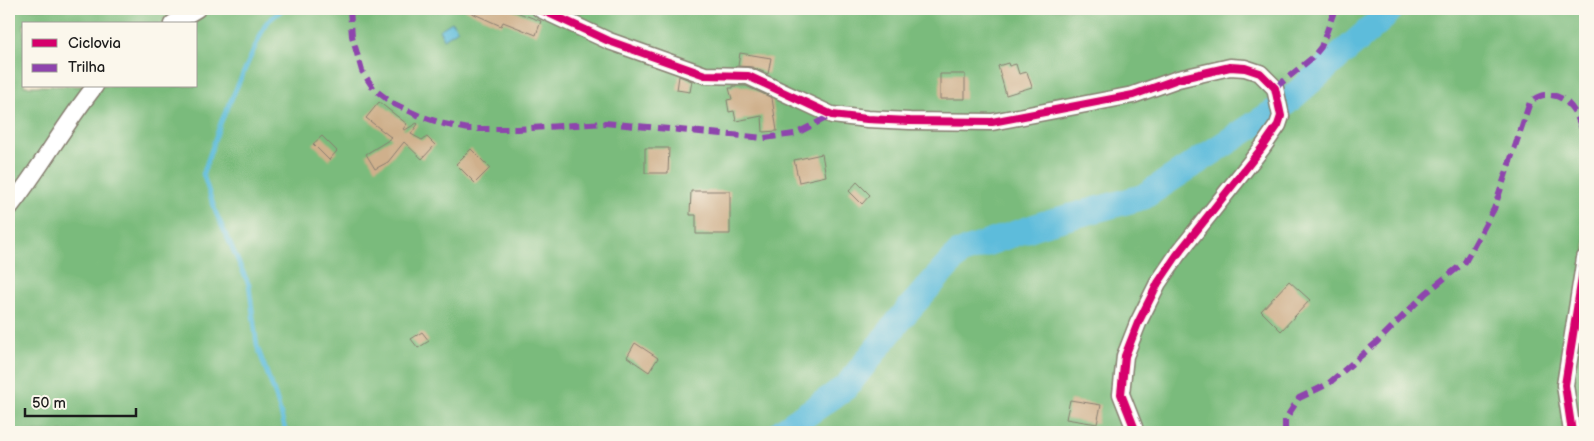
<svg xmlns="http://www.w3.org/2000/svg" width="1594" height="441" font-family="'Balsamiq Sans',sans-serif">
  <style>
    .forest { fill: #7abb7c; stroke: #4b6c4c; fill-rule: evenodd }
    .water { fill: #5dbcdb; stroke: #3c6c7c }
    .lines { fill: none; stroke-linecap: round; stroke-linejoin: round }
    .stream { stroke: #5dbcdb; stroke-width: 4.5 }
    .river { stroke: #5dbcdb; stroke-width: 26 }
    .building { fill: #cfb08c }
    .street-casing { stroke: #877e70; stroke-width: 19 }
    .street { stroke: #fff; stroke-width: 16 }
    .quiet { stroke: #8e44ad; stroke-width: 6; stroke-dasharray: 12 6; stroke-linecap: butt }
    .cycleway-casing { stroke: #fbf7ec; stroke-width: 11 }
    .cycleway { stroke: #d6006c; stroke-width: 8 }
  </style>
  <rect width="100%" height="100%" fill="#fbf7ec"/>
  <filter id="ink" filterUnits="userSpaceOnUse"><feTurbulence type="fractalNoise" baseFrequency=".02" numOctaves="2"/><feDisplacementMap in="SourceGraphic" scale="10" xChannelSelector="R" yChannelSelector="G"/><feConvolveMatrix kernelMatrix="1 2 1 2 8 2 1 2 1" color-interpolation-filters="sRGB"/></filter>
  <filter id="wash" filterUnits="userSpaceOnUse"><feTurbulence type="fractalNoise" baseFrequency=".0096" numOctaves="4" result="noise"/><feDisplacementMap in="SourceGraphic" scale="20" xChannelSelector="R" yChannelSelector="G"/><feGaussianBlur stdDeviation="1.12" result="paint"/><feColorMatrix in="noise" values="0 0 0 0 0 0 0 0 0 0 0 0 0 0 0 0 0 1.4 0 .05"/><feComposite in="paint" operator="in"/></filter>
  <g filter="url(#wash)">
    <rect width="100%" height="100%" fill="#f2e1c4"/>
    <path class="forest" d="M9 9H1585V432H9ZM24 24H196V86H24Z"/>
    <path class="water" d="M452 22 458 30 444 39 439 30Z"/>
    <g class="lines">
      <path class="stream" d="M283 9 266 23 221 122 203 174 216 213 249 285 257 346 276 397 286 432"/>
      <path class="river" d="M781 432 846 387 906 312 959 253 1043 224 1143 197 1280 108 1383 18 1391 9"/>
    </g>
    <g id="blocks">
      <path class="building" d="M463 9H508L541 21 536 35 503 22 501 26Z
        M740 53 771 58 768 74 752 67 738 66Z
        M1008 63 1009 66 1016 64 1019 74 1027 72 1032 87 1006 95 998 66Z
        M940 74H965V99H940Z
        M679 76 692 81 690 92 677 90Z
        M733 86H746L772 98 777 131 763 132 762 116 736 121 734 111 729 112 727 100 732 99 729 88H733Z
        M379 102 407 124 403 129 405 130 417 123 418 124 411 134 422 140 427 137 435 145 422 159 404 142 388 162 375 169 366 154 392 138 366 118Z
        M322 136 337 151 329 160 313 144Z
        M645 148H669L668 173H645Z
        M471 149 490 168 475 183 456 164Z
        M822 154 826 176 799 182 794 160Z
        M857 182 870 195 862 204 849 191Z
        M691 191H730V234H696V215H690Z
        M1289 281 1310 300 1281 331 1261 311Z
        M422 332 429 341 418 348 411 339Z
        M635 343 658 358 649 372 627 357Z
        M1070 400 1101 405 1097 424 1066 419Z"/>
    </g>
  </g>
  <g filter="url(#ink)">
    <use href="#blocks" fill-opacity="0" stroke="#877e70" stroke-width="1"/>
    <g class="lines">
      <defs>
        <path id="street" d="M540 9 609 41 705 75 748 76 832 115 867 119 910 121 992 122 1133 95 1178 79 1230 67 1245 68 1260 73 1275 88 1281 116 1278 125 1262 148 1177 255 1158 283 1138 323 1125 356 1121 394 1134 427
          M172 24 197 9
          M9 208C40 169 64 125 95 86
          M1572 432 1565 385 1585 258"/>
      </defs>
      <use href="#street" class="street-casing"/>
      <use href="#street" class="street"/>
      <path class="quiet" d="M350 9 352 36 362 71 374 89 392 103 420 116 444 124 469 129H517L605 123 764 138 795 134 832 115
        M1275 88 1312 58 1321 47 1335 9
        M1285 432V420L1299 398 1328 384 1377 342 1426 293 1465 262 1494 209 1530 102C1534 99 1540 95 1545 95 1571 92 1583 124 1585 145"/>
      <defs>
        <path id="cycleway" d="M540 9 609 41 705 75 748 76 832 115 867 119 910 121 992 122 1133 95 1178 79 1230 67 1245 68 1260 73 1275 88 1281 116 1278 125 1262 148 1177 255 1158 283 1138 323 1125 356 1121 394 1134 427
          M1572 432 1565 385 1585 258"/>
      </defs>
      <use href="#cycleway" class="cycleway-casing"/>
      <use href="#cycleway" class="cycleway"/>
    </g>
  </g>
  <rect width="1594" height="441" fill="none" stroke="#fbf7ec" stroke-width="30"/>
  <rect x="22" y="22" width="175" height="65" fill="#fbf7ec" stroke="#a29f99"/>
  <rect x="32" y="39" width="25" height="8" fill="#d6006c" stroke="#a29f99"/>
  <text x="68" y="48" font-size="15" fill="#1c1c1c">Ciclovia</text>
  <rect x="32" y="64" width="25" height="8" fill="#8e44ad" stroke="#a29f99"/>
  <text x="68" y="72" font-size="15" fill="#1c1c1c">Trilha</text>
  <path d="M25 408v8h111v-8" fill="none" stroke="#1c1c1c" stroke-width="2.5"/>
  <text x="32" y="408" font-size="15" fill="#1c1c1c" stroke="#fbf7ec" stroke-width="4" paint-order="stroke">50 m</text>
</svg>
